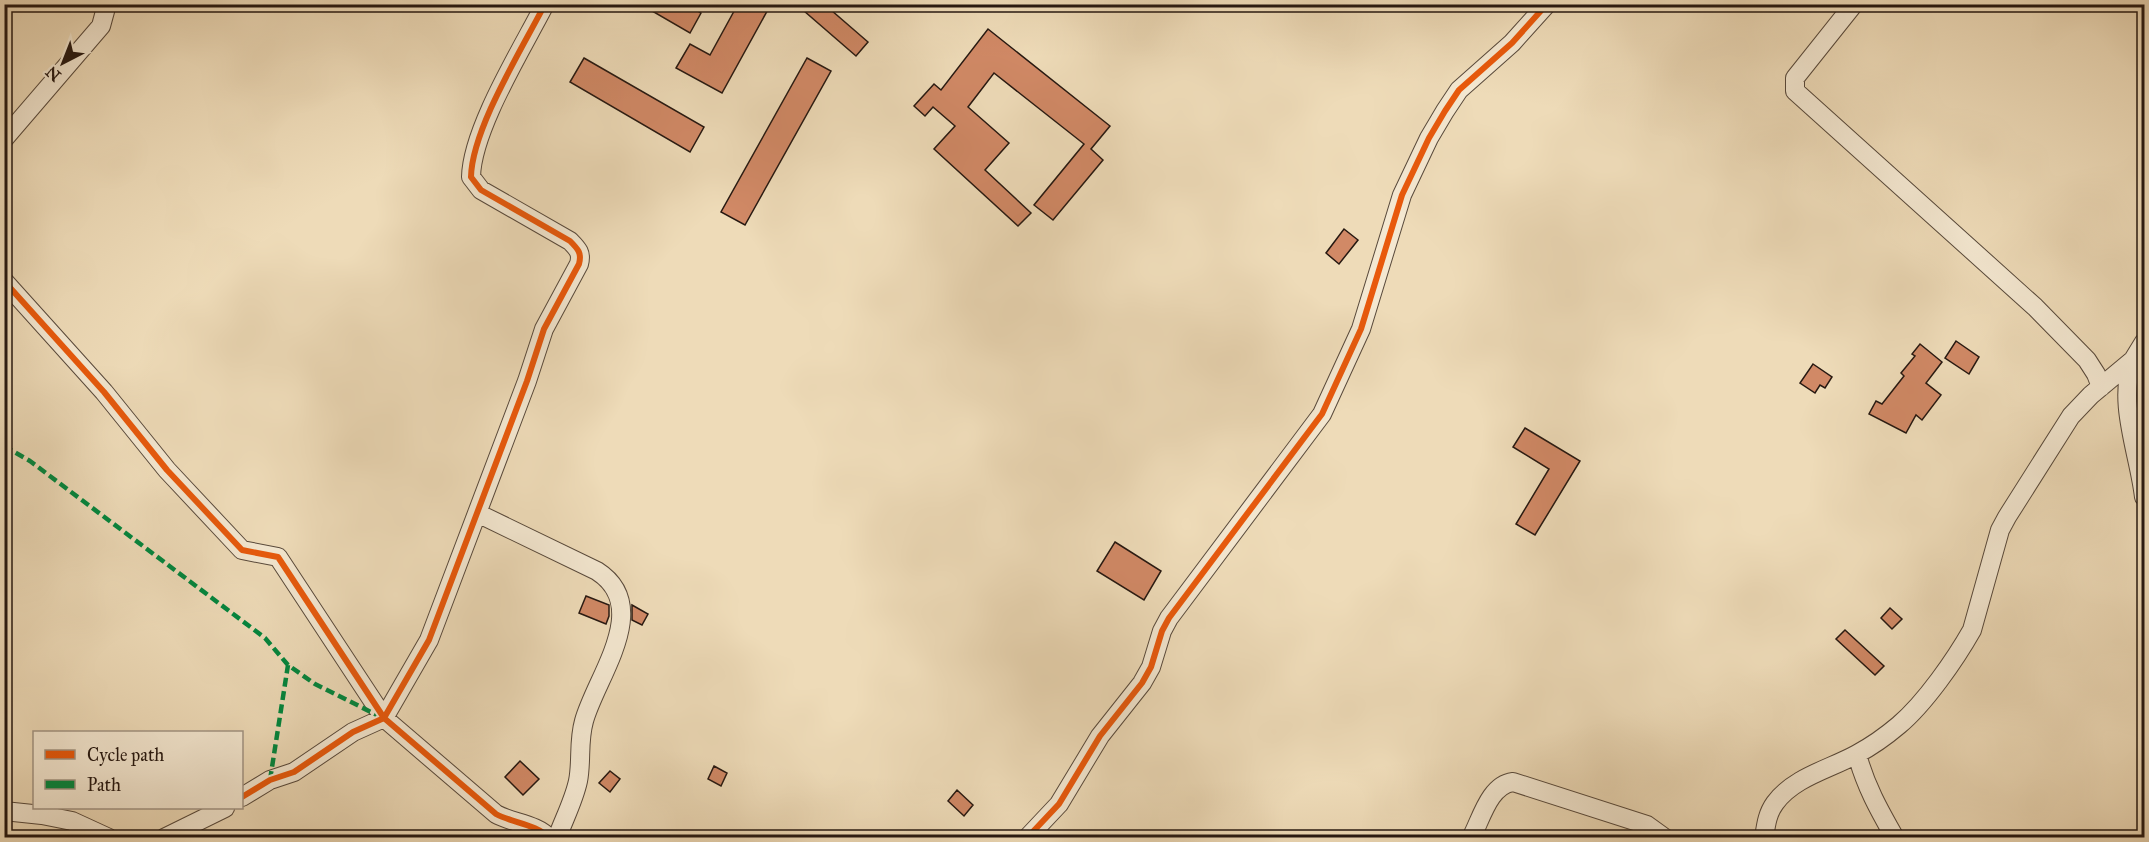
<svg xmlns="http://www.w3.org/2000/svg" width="2149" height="842" font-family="'IM FELL Great Primer',serif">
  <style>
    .building { fill: #d18966; stroke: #261811; stroke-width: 1.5 }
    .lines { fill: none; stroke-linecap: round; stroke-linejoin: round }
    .minor-casing { stroke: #58493b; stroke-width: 20 }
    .minor { stroke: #f4e8d1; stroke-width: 18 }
    .quiet { stroke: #00873e; stroke-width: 4.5; stroke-dasharray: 9 4.5; stroke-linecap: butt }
    .cycleway-casing { stroke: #f4e8d1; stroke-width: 10 }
    .cycleway { stroke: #e8590c; stroke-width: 6 }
  </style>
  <rect width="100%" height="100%" fill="#eedbb8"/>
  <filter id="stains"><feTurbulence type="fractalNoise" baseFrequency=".00333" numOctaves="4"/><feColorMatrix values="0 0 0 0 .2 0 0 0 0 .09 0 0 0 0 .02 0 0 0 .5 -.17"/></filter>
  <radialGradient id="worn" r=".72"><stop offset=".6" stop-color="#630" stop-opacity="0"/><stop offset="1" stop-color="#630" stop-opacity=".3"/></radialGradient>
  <path class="building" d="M640 4H687L701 13 690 33Z
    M738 4H771L722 93 676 68 690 44 710 55Z
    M796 4H824L868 42 856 56Z
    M988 29 1110 126 1091 149 1103 160 1053 220 1034 205 1084 144 994 73 968 107 1009 143 985 170 1031 213 1018 226 934 149 955 126 933 107 925 116 914 106 934 84 941 90Z
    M584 58 704 127 690 152 570 82Z
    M807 58 831 71 745 225 721 212Z
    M1344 229 1358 240 1339 264 1326 253Z
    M1956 341 1979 357 1969 374 1945 358Z
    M1920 344 1942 362 1926 383 1941 395 1922 420 1916 415 1906 433 1869 414 1876 401 1882 404 1904 376 1901 373 1915 356 1912 354Z
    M1813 364 1832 377 1825 388 1820 385 1815 393 1800 383Z
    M1525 428 1580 461 1535 535 1516 524 1549 469 1513 447Z
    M1115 542 1161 571 1144 600 1097 571Z
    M586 596 609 605V616L606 624 579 613Z
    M632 605 648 614 642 625 632 620Z
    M1890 608 1902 619 1892 629 1881 618Z
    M1845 630 1884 666 1875 675 1836 639Z
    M520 761 539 779 523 795 505 777Z
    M714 766 727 773 721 786 708 779Z
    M610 771 620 779 610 792 599 783Z
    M957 790 973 805 964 816 948 801Z"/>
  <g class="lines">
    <defs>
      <path id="minor" d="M1854 4 1795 78V91L2035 307 2087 360 2096 374 2101 387
        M4 139 101 26 107 4
        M4 281 104 392 167 470 242 550 278 557 384 718 496 814C512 823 537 824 549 838
        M2133 360C2117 403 2139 453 2144 497
        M477 513 597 571C653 607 596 677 584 721 578 742 582 761 578 781 574 800 564 819 557 838
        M1857 754C1865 785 1879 810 1895 838
        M242 797 270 780 294 772 353 732 384 718 429 640 527 381 544 329 579 264C582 253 578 249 570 241L481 190 471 177C472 129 522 49 545 4
        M4 811 42 815 72 821 109 838
        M164 838 225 808
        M1027 838 1059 804 1100 736 1142 683 1151 667 1162 631 1169 618 1322 414 1361 329 1402 195 1429 138 1445 111 1459 90 1512 43 1547 4
        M1471 838C1481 820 1489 785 1513 782L1647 825 1665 838
        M1764 838C1766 825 1767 814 1775 803 1794 777 1830 769 1857 754 1872 746 1886 736 1899 725 1925 703 1955 660 1972 630L2000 530 2007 517 2071 416 2091 395 2133 360 2144 342"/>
    </defs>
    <use href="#minor" class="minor-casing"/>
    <use href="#minor" class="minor"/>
    <path class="quiet" d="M4 446 30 461 265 638 288 665 315 684 381 717
      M270 780 288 665"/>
    <defs>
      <path id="cycleway" d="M4 281 104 392 167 470 242 550 278 557 384 718 496 814C512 823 537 824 549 838
        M242 797 270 780 294 772 353 732 384 718 429 640 527 381 544 329 579 264C582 253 578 249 570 241L481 190 471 177C472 129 522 49 545 4
        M1027 838 1059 804 1100 736 1142 683 1151 667 1162 631 1169 618 1322 414 1361 329 1402 195 1429 138 1445 111 1459 90 1512 43 1547 4"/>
    </defs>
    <use href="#cycleway" class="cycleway-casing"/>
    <use href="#cycleway" class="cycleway"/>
  </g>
  <rect width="2149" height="842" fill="none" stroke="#eedbb8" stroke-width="24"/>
  <rect x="6" y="6" width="2137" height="830" fill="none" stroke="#261811" stroke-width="3"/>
  <rect x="12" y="12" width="2125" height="818" fill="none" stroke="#261811" stroke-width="1.5"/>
  <rect x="33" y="731" width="210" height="78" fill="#f4e8d1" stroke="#a29584" stroke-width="1.5"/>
  <rect x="45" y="750" width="30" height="9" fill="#e8590c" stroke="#a29584" stroke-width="1.5"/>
  <text x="87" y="761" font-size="18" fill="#261811">Cycle path</text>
  <rect x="45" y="780" width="30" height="9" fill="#00873e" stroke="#a29584" stroke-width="1.5"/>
  <text x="87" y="791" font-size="18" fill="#261811">Path</text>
  <g transform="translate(63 63) rotate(222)" stroke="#f4e8d1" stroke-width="4.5" paint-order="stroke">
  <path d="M0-4.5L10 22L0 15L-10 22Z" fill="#261811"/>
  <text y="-9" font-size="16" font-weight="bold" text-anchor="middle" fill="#261811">N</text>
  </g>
  <rect width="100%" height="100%" filter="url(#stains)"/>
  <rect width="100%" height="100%" fill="url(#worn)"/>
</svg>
